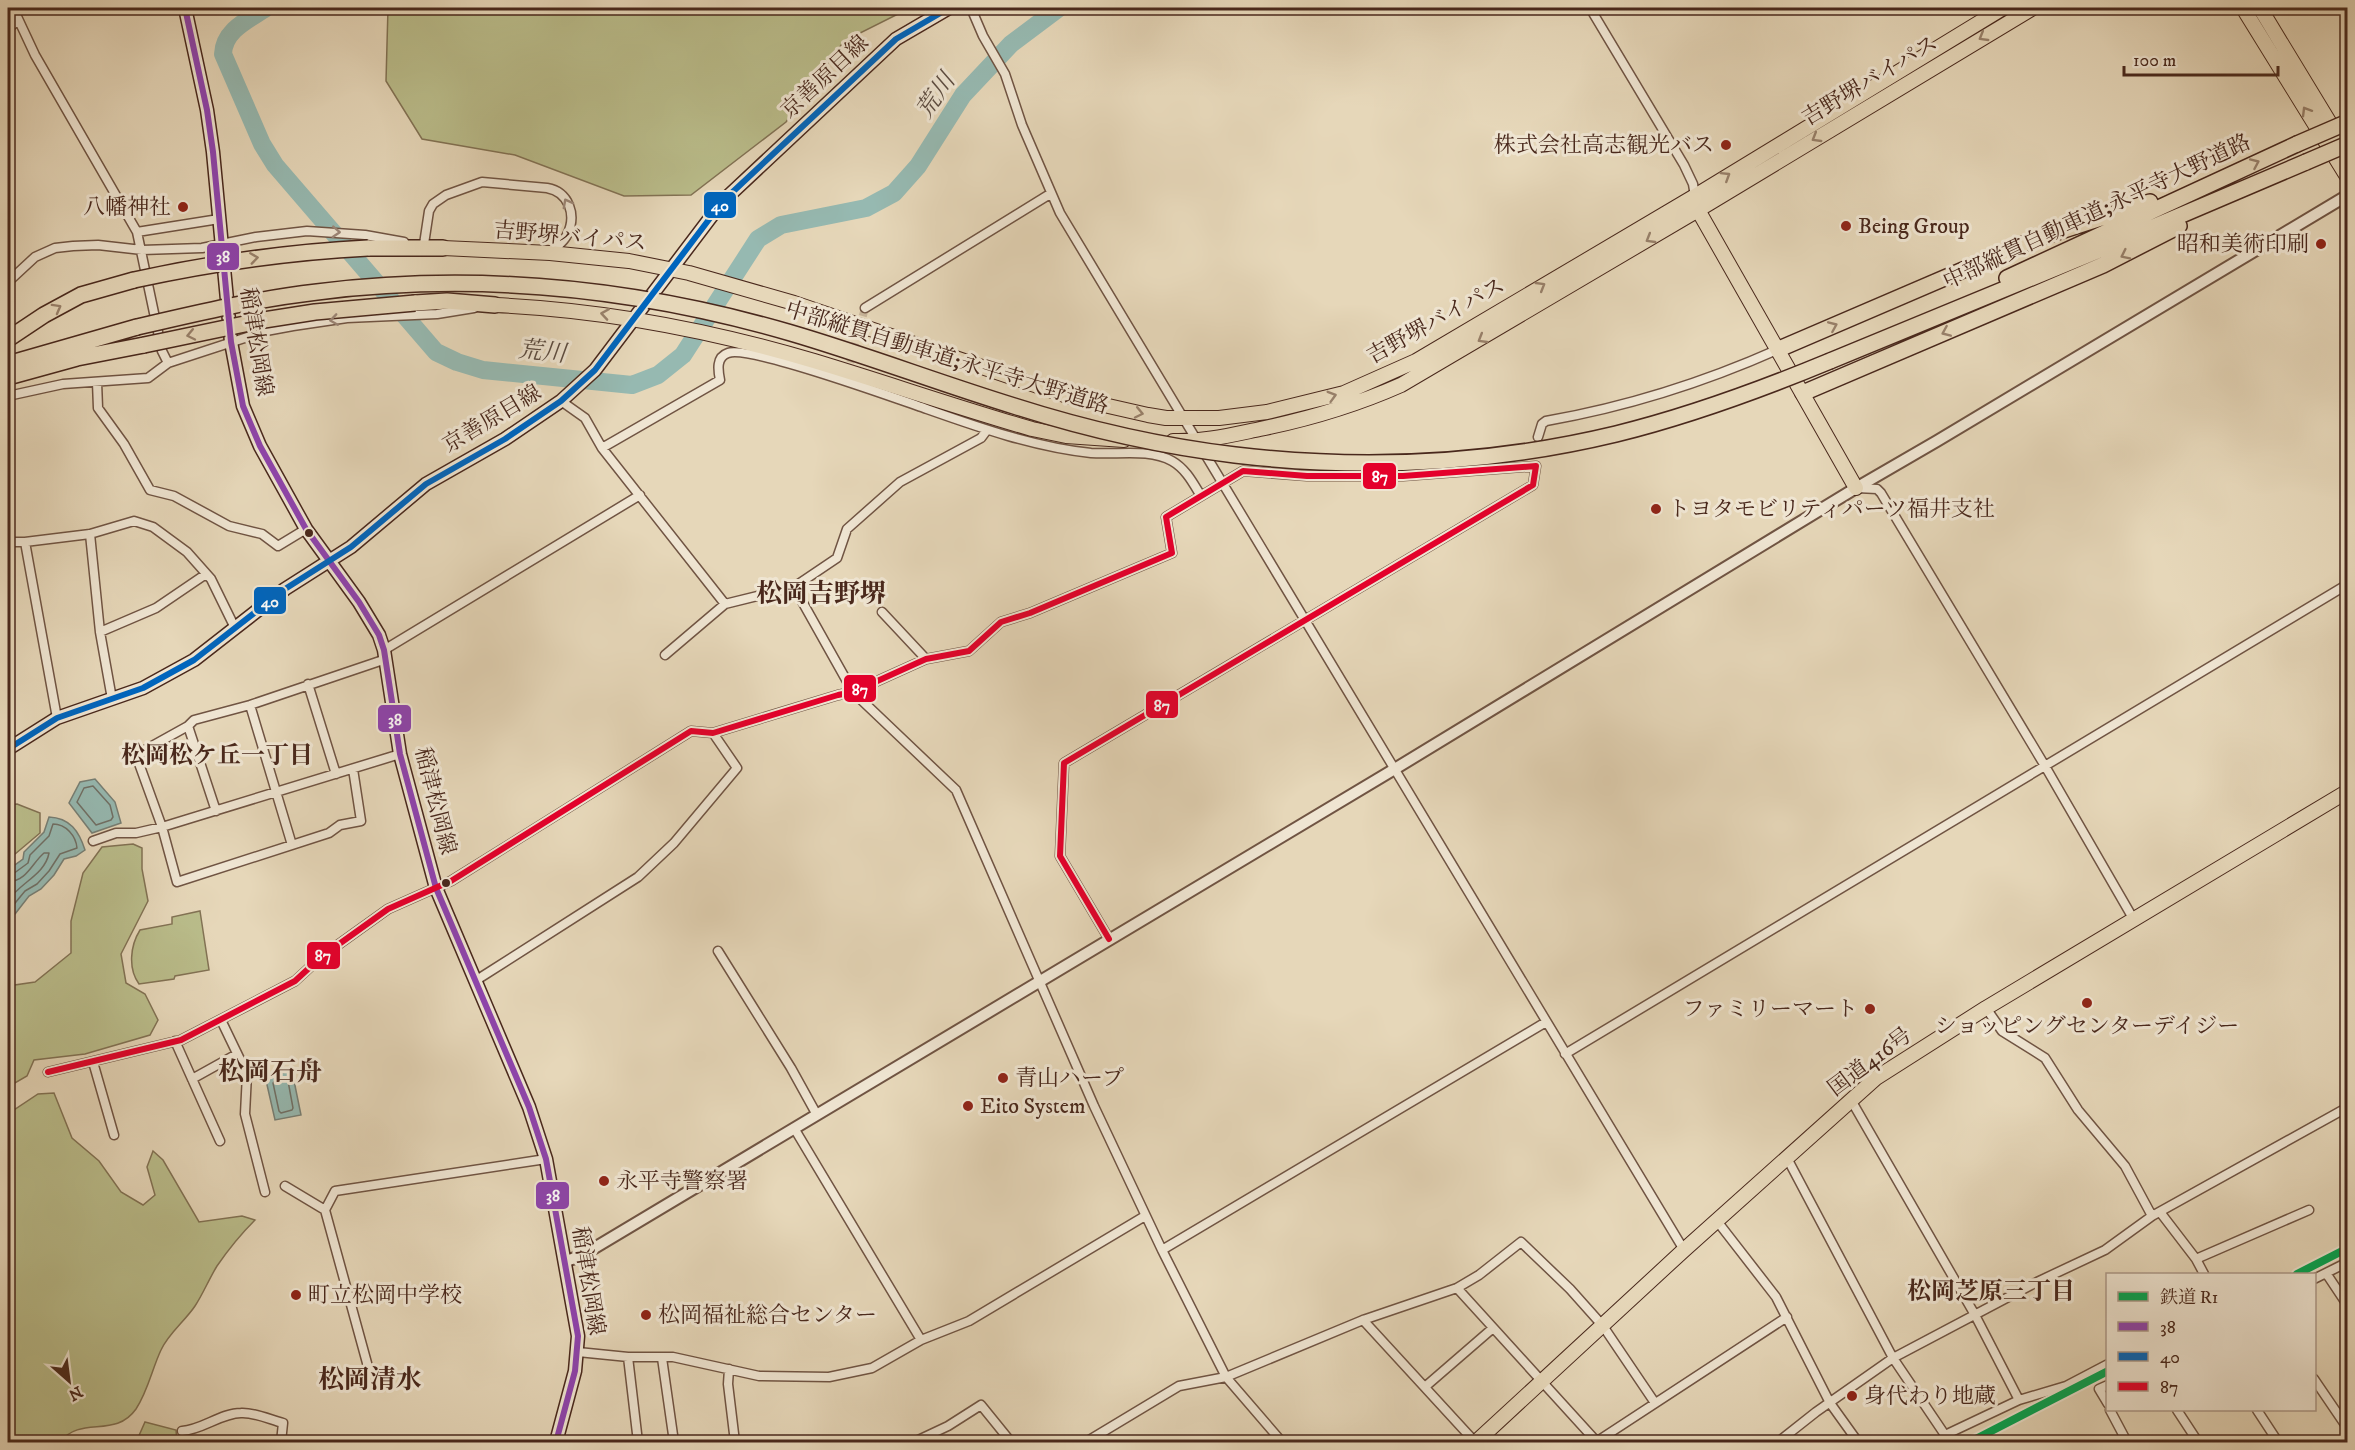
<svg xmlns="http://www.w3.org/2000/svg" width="2355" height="1450" font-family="'IM FELL DW Pica','Noto Serif JP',serif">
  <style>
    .green { fill: #babd8b; stroke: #827254; stroke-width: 1.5 }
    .water { fill: #96b9b1; stroke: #777f75; stroke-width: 1.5 }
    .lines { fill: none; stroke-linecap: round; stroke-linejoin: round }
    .shore { stroke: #707066; stroke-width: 1.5 }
    .river { stroke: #96b9b1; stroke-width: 18 }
    .minor-tunnel { stroke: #c7b49a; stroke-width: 8; stroke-dasharray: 8 4; stroke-linecap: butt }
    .minor-casing { stroke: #705443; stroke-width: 11 }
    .tertiary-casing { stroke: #705443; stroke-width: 14 }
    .secondary-casing { stroke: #49281c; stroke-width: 15 }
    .trunk-casing { stroke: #49281c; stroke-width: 16 }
    .motorway-casing { stroke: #49281c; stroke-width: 18 }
    .minor { stroke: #efe5d2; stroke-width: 8 }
    .tertiary { stroke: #efe5d2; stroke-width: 10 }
    .secondary { stroke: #efe5d2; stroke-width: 12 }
    .trunk { stroke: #e6d7b9; stroke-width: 14 }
    .motorway { stroke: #e6d7b9; stroke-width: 15 }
    .motorway-bridge-casing { stroke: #49281c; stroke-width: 18; stroke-linecap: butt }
    .motorway-bridge { stroke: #e6d7b9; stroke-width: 15 }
    .bus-1-casing { stroke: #efe5d2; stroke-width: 10 }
    .bus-2-casing { stroke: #efe5d2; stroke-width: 10 }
    .bus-3-casing { stroke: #efe5d2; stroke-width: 10 }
    .bus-1 { stroke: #8e44ad; stroke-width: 6 }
    .bus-2 { stroke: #0065bd; stroke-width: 6 }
    .bus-3 { stroke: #e4002b; stroke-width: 6 }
    .rail-1-casing { stroke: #efe5d2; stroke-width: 12 }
    .rail-1 { stroke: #00a651; stroke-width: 8 }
    .oneway { stroke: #98806a }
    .oneway2 { stroke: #9c8677 }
    .poi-dot { fill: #8f2418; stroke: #efe5d2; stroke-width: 2 }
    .bus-dot { fill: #49281c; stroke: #efe5d2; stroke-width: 2 }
    .labels { text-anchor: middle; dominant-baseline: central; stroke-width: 6; stroke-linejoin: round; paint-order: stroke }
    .street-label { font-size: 22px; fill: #49281c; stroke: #efe5d2 }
    .poi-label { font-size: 22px; fill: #49281c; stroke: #efe5d2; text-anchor: start }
    .water-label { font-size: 24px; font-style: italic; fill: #5c4c41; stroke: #efe5d2 }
    .neighbourhood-label { font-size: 24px; font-weight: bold; fill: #49281c; stroke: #efe5d2 }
    .quarter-label { font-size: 26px; font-weight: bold; fill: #49281c; stroke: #efe5d2 }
    .line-badge { stroke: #efe5d2; stroke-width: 2 }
    .badge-label { font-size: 16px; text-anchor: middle; font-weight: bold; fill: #fff }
  </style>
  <rect width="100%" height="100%" fill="#e6d7b9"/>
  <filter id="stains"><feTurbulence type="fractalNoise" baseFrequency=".00333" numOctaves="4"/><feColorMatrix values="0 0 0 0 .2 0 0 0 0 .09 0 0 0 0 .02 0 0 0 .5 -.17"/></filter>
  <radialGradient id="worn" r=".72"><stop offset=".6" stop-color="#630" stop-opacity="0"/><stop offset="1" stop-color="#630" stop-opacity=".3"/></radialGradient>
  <path class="green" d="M388 8H910L844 41 786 122 691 195 624 196 515 155 422 139 386 81Z
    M17 804 40 813V833L8 860V805Z
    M133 844 142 848V869L148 901 121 954 126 983 145 994 158 1020 150 1035 85 1054 34 1060 27 1076 8 1087V986L35 982 71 953V921L83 873 102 847Z
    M200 911 209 970 175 976 174 979 139 984C128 969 130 946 140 930L172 924V917Z
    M54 1093 72 1138 99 1161 121 1192 143 1205 155 1195 147 1167 153 1151 163 1160 199 1222 242 1216 255 1220C241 1234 228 1250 217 1266 209 1279 203 1294 195 1306 185 1321 168 1334 161 1350 152 1369 148 1391 136 1409 115 1439 81 1415 60 1442H8V1114L38 1094Z
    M145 1422 176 1430 177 1442H102L137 1440Z"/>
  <path class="water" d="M95 779 115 802 121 823 92 833 69 803 80 782Z
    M49 817C70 818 79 831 85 850L76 856 64 859 54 875 41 889 29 896 15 914 8 916V870L23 859 24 852 44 832Z
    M292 1071 301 1115 275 1120 265 1076Z"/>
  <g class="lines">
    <path class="shore" d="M93 786 110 805 113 817 111 820 96 825 77 802 84 788Z
      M8 875 13 874 28 863 30 855 49 836 53 824C66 824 76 836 77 848L60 854 49 871 37 884 25 891 11 908 8 910
      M8 882C27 881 32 863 44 853H49C45 875 19 883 8 901
      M285 1079 288 1081 293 1108 292 1110 281 1113 279 1111 273 1083 275 1081Z"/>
    <path class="river" d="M266 8C248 20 224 30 223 54L262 144 275 165 436 352 457 362 483 370 632 385 658 375 683 355 758 239 781 225 866 208 894 193 918 166 963 95 1011 44 1059 8"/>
    <path class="minor-tunnel" d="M847 374 865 308"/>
    <defs>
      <path id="minor" d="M13 8 35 55 137 232 162 351 168 363
        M971 8 983 36 1005 74 1022 125 1060 213 1684 1250
        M1590 8 1684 165 1693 184 1695 196
        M8 29 18 20
        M137 232 219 219
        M424 244 429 211 433 204 446 195 482 182 547 188C569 192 577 215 567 235 564 242 556 247 550 253
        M8 282 35 257 55 248 73 246 98 245 142 250 202 248 256 237 307 231 365 235 404 242
        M865 308 1050 194
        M97 382 98 408 124 444 150 490 174 496 229 526 262 534 278 546 306 529
        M8 396 63 384 148 378 168 363 266 331 293 326 347 318 437 314 474 308
        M561 401 585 418 602 448 725 604
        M1538 437 1542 424 1546 421C1626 407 1705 382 1779 349
        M602 448 720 380C718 370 716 357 728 353 749 345 895 398 924 408 978 427 1034 447 1091 453 1117 455 1149 448 1172 461 1186 469 1193 483 1201 496
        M1857 488 1877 489 1881 493 2045 766 2134 920
        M90 534 100 632 112 699
        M8 542H25L90 534 134 521 153 527 187 552 211 579 235 628
        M25 542 57 718
        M794 587 853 692 956 790 1094 1106 1162 1250 1226 1377 1282 1442
        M882 612 926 659
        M100 632 156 608 206 574
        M384 650 640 495
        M665 655 725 604 794 587 837 558 847 529 900 482 981 438 987 430
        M308 684 336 774
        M250 705 292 845
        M188 726 216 811
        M353 769 361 821 340 825 329 833 177 882 162 827 137 758 143 751 188 726 194 720 250 705 386 659
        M93 841 116 833H136L162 827 400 754
        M718 951 791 1068 817 1115
        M475 981 638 877 674 843 737 768 713 733
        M1986 1008 2002 1031 2045 1058 2078 1110 2125 1166 2152 1216
        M221 1020 247 1074 245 1114 265 1192
        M175 1041 220 1141
        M1565 1054 2348 584
        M93 1062 114 1135
        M48 1072 181 1040 295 981 321 957 388 909 451 881 691 731 713 733 838 695 853 692 926 659 969 651 1001 622 1030 613 1172 553 1166 517 1243 471 1307 476H1403L1536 466 1533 485 1064 763 1060 856 1109 939
        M192 1079 237 1054
        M1851 1100 1975 1315 2019 1400
        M794 1128 921 1340
        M1787 1158 1893 1358 1945 1435 2019 1400 2066 1386 2108 1364
        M285 1186 325 1210
        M2160 1212 2196 1259 2204 1274
        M1717 1221 1776 1297 1830 1403 1858 1442
        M1162 1250 1546 1022
        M2196 1259 2309 1210
        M2326 1273 2348 1306
        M2314 1279 2348 1262
        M1457 1288 1597 1442
        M1363 1320 1475 1442
        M578 1352 628 1357H673L759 1376 829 1377 872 1368 921 1340 969 1321 1145 1216
        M628 1357 638 1442
        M662 1358 674 1442
        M367 1363 325 1210 335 1191 546 1159
        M729 1369 728 1384 735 1442
        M2314 1379 2348 1429
        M2108 1385 2099 1389 2108 1404
        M1426 1386 1493 1328
        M2110 1410 2127 1442
        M2177 1410 2198 1442
        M2257 1410 2278 1442
        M182 1431C202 1430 221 1413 241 1413 254 1412 271 1420 283 1423L281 1442
        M914 1442 948 1426 981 1405 1011 1442
        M1086 1442 1179 1386 1226 1377 1363 1320 1457 1288 1479 1275 1521 1242 1570 1289 1603 1326 1655 1403
        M1596 1442 1787 1317
        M1778 1442 1816 1412 1893 1358 2037 1282 2105 1250 2152 1216 2348 1107"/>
      <path id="tertiary" d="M566 1261 581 1256 1393 770 1856 488 1937 441 2348 195"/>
      <path id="secondary" d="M185 8 207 110 213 152 231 342 243 406 260 446 306 529 359 602 379 635 384 650 400 754 436 888 529 1107 546 1159 578 1336 575 1371 556 1442
        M8 749 57 718 143 688 194 660 285 589 351 547 426 484 505 439 561 401 595 370 723 201 896 39 949 8"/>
      <path id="trunk" d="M2243 8 2348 178
        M2260 8 2348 153
        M1696 202 1698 210 1856 488
        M443 248 550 253 629 261 689 273 794 303 1073 398 1148 415 1166 418H1219L1267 412 1344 393 1416 361 1695 196 2003 8
        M495 305C604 310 710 330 814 361 887 383 959 408 1032 429L1066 436 1124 440
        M1173 441C1203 442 1231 435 1260 429 1309 419 1356 405 1401 385L1698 210 2033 8
        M1476 1442 1684 1250 1876 1078 1986 1008 2348 791"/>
      <path id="motorway" d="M368 248H443
        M2007 278 2297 144
        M415 303 447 301 495 305
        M8 339 44 315 81 295 134 280
        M1779 349 2033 240 2150 202
        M1830 361 2097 251 2306 162
        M8 364 137 327
        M8 377 77 358 144 345
        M1803 393 2103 265 2179 226"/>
    </defs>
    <use href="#minor" class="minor-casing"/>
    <use href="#tertiary" class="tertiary-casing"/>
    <use href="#secondary" class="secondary-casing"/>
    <use href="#trunk" class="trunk-casing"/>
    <use href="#motorway" class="motorway-casing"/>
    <use href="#minor" class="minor"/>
    <use href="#tertiary" class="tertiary"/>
    <use href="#secondary" class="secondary"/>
    <use href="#trunk" class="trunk"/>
    <use href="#motorway" class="motorway"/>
    <defs>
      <path id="motorway-bridge" d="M2297 144 2348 122
        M2306 162 2348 144
        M134 280C212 263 289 252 368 248
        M137 327C197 313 256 299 317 292 476 272 637 288 791 333 866 355 939 383 1014 406 1086 429 1160 446 1235 455 1362 470 1491 464 1616 434 1689 416 1760 390 1830 361
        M144 345 264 320 315 312 415 303"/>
    </defs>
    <use href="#motorway-bridge" class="motorway-bridge-casing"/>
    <use href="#motorway-bridge" class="motorway-bridge"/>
    <defs>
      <path id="bus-1" d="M185 8 207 110 213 152 231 342 243 406 260 446 306 529 359 602 379 635 384 650 400 754 436 888 529 1107 546 1159 578 1336 575 1371 556 1442"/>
      <path id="bus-2" d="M8 749 57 718 143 688 194 660 285 589 351 547 426 484 505 439 561 401 595 370 723 201 896 39 949 8"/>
      <path id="bus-3" d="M48 1072 181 1040 295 981 321 957 388 909 451 881 691 731 713 733 838 695 853 692 926 659 969 651 1001 622 1030 613 1172 553 1166 517 1243 471 1307 476H1403L1536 466 1533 485 1064 763 1060 856 1109 939"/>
    </defs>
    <use href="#bus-1" class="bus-1-casing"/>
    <use href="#bus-2" class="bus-2-casing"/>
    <use href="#bus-3" class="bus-3-casing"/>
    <use href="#bus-1" class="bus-1"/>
    <use href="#bus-2" class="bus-2"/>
    <use href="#bus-3" class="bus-3"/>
    <defs>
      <path id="rail-1" d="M2297 1274 2348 1248
        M1970 1442 2108 1371"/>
    </defs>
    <use href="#rail-1" class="rail-1-casing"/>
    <use href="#rail-1" class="rail-1"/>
  </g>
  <defs><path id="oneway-chevron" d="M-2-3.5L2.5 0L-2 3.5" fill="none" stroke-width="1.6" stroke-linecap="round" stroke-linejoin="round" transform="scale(1.5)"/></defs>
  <g class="oneway">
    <use href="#oneway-chevron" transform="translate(1983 37) rotate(149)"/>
    <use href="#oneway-chevron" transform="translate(2306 111) rotate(-121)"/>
    <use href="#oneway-chevron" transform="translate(1816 138) rotate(149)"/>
    <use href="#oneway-chevron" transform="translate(2255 163) rotate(-24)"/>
    <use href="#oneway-chevron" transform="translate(1726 176) rotate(-32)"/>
    <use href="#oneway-chevron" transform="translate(1650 239) rotate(149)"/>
    <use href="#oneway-chevron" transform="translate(2125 255) rotate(154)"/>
    <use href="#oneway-chevron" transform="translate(254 258) rotate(-8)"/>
    <use href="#oneway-chevron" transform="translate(1541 286) rotate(-31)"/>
    <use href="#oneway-chevron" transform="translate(57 308) rotate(-29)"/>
    <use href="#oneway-chevron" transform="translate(605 314) rotate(-171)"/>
    <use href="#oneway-chevron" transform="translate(1833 326) rotate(-23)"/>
    <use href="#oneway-chevron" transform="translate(1946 332) rotate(157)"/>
    <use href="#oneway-chevron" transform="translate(191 335) rotate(168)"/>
    <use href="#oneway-chevron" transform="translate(1482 339) rotate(149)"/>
    <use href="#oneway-chevron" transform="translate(1332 396) rotate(-16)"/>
    <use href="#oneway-chevron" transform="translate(1139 413) rotate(12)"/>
  </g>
  <g class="oneway2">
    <use href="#oneway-chevron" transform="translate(567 203) rotate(-118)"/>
    <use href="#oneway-chevron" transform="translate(336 232) rotate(3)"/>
    <use href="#oneway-chevron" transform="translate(334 320) rotate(172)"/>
  </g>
  <g class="poi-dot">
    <circle cx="1726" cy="145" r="6"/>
    <circle cx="183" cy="207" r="6"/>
    <circle cx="1846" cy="226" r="6"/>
    <circle cx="2321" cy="244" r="6"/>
    <circle cx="1656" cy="509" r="6"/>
    <circle cx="2087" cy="1003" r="6"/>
    <circle cx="1870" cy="1009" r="6"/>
    <circle cx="1003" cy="1078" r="6"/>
    <circle cx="968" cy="1106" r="6"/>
    <circle cx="604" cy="1181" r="6"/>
    <circle cx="296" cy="1295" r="6"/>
    <circle cx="646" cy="1315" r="6"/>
    <circle cx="1852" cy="1396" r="6"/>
  </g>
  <g class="bus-dot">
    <circle cx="309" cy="533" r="5"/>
    <circle cx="446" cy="883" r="5"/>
  </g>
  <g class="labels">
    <g class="street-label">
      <text transform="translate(825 77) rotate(-43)">京善原目線</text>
      <text transform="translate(1870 81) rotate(-31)">吉野堺バイパス</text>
      <text transform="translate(2097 212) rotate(-25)">中部縦貫自動車道;永平寺大野道路</text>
      <text transform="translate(570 237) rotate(5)">吉野堺バイパス</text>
      <text transform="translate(1436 321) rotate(-29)">吉野堺バイパス</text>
      <text transform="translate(256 342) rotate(81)">稲津松岡線</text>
      <text transform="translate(947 358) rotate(17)">中部縦貫自動車道;永平寺大野道路</text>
      <text transform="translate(492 419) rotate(-31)">京善原目線</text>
      <text transform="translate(435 801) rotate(76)">稲津松岡線</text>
      <text transform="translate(1870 1062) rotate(-37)">国道416号</text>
      <text transform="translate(588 1281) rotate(81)">稲津松岡線</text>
    </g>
    <g class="poi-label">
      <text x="1714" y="145" text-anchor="end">株式会社高志観光バス</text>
      <text x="171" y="207" text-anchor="end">八幡神社</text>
      <text x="1858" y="226">Being Group</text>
      <text x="2309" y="244" text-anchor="end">昭和美術印刷</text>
      <text x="1668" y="509">トヨタモビリティパーツ福井支社</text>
      <text x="1858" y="1009" text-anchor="end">ファミリーマート</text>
      <text x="2087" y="1026" text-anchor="middle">ショッピングセンターデイジー</text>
      <text x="1015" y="1078">青山ハープ</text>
      <text x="980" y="1106">Eito System</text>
      <text x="616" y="1181">永平寺警察署</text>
      <text x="308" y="1295">町立松岡中学校</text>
      <text x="658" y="1315">松岡福祉総合センター</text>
      <text x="1864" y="1396">身代わり地蔵</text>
    </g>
    <g class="water-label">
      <text transform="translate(936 96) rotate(-55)">荒川</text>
      <text transform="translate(542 352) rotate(6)">荒川</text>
    </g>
    <g class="neighbourhood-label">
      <text x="217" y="756">松岡松ケ丘一丁目</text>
      <text x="1991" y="1292">松岡芝原三丁目</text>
    </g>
    <g class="quarter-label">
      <text x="821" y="594">松岡吉野堺</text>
      <text x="270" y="1072">松岡石舟</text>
      <text x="370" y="1380">松岡清水</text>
    </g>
  </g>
  <g class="line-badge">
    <rect x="703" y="191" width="34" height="28" rx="6" fill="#0065bd"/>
    <rect x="206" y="242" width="34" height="29" rx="6" fill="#8e44ad"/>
    <rect x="1362" y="462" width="35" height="28" rx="6" fill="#e4002b"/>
    <rect x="253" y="586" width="34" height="29" rx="6" fill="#0065bd"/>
    <rect x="843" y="674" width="34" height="29" rx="6" fill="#e4002b"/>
    <rect x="1145" y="690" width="34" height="29" rx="6" fill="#e4002b"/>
    <rect x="377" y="704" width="35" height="29" rx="6" fill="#8e44ad"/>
    <rect x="306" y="941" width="35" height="29" rx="6" fill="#e4002b"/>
    <rect x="535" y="1181" width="35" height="29" rx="6" fill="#8e44ad"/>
  </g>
  <g class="badge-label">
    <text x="720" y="211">40</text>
    <text x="223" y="262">38</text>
    <text x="1380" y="482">87</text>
    <text x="270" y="607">40</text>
    <text x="860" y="695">87</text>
    <text x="1162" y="711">87</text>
    <text x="395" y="725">38</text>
    <text x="323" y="961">87</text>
    <text x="553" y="1201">38</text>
  </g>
  <rect width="2355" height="1450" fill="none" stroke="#e6d7b9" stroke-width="30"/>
  <rect x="9" y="9" width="2337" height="1432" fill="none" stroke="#49281c" stroke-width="3"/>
  <rect x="15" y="15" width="2325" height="1420" fill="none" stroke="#49281c" stroke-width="1.5"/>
  <rect x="2106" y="1273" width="210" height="138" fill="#efe5d2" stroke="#ad9989" stroke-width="1.5"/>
  <rect x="2118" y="1292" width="30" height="9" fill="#00a651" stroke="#ad9989" stroke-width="1.5"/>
  <text x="2160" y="1303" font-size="18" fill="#49281c">鉄道 R1</text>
  <rect x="2118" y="1322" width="30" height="9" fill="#8e44ad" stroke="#ad9989" stroke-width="1.5"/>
  <text x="2160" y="1333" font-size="18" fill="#49281c">38</text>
  <rect x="2118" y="1352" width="30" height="9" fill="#0065bd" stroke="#ad9989" stroke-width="1.5"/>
  <text x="2160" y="1363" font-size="18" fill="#49281c">40</text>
  <rect x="2118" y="1382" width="30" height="9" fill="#e4002b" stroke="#ad9989" stroke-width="1.5"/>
  <text x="2160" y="1393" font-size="18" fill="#49281c">87</text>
  <g transform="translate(69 1381) rotate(152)" stroke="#efe5d2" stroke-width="4.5" paint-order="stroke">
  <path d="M0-4.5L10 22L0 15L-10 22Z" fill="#49281c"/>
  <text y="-9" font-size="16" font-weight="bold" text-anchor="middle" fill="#49281c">N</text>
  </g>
  <path d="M2124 66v9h154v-9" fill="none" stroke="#49281c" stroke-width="3"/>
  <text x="2133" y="66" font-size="18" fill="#49281c" stroke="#efe5d2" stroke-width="4.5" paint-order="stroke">100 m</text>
  <rect width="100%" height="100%" filter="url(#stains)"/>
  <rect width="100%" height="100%" fill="url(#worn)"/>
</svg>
